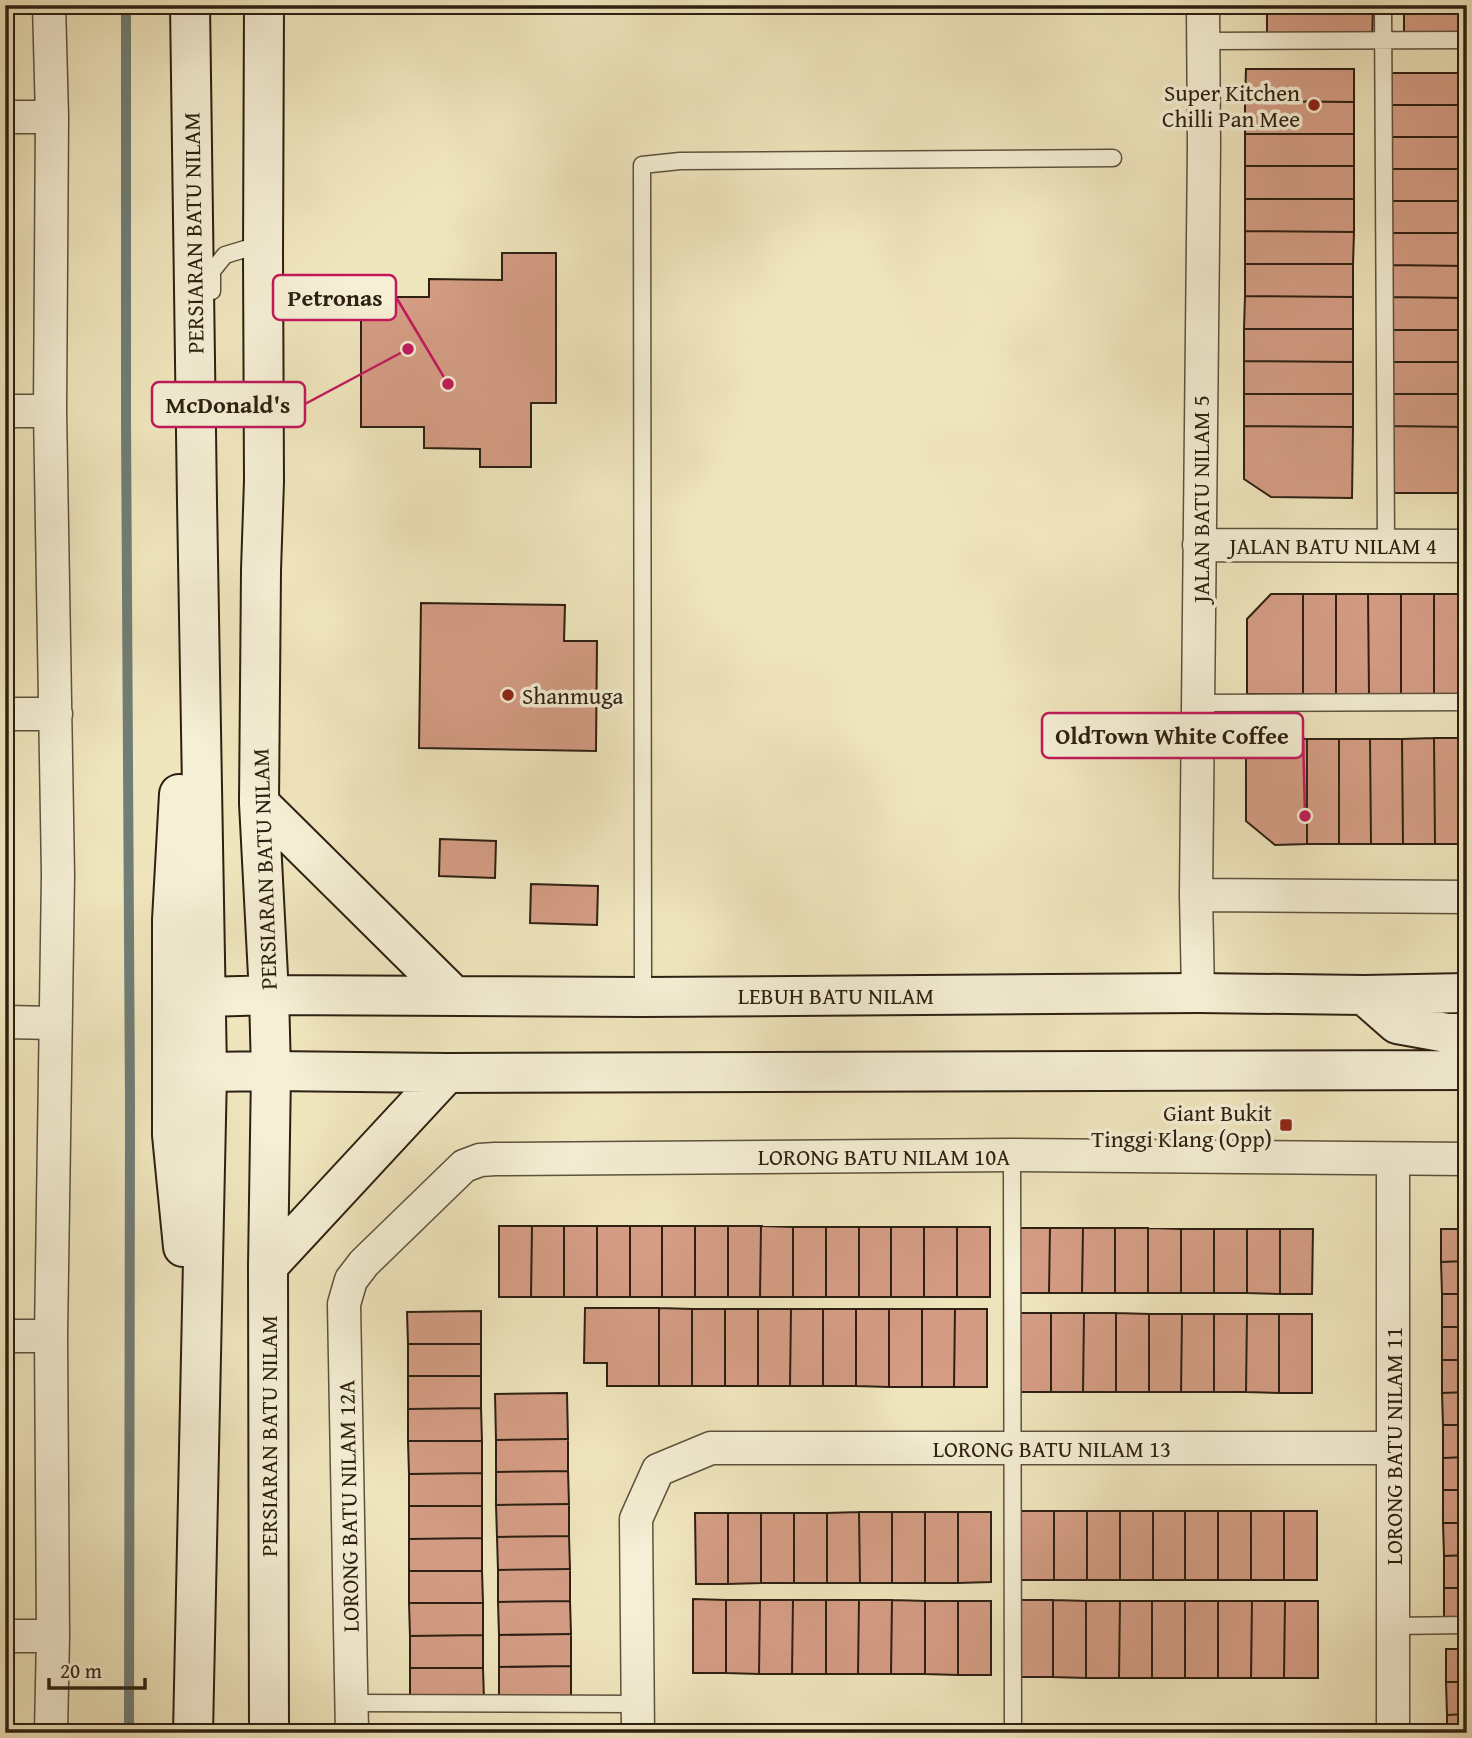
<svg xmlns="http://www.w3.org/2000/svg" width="1472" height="1738" font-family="'Gentium Book Plus',serif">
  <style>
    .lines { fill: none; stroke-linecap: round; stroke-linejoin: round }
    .stream { stroke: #707e77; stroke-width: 10 }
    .building { fill: #d59d85; stroke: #2d2012; stroke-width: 2 }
    .lane-casing { stroke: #5e523d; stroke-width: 19 }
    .street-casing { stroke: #5e523d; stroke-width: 35 }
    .secondary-casing { stroke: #2d2012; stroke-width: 42 }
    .lane { stroke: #f5efd5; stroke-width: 16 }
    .street { stroke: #f5efd5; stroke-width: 32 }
    .secondary { stroke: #f5efd5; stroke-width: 38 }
    .poi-dot { fill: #8f2418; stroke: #f5efd5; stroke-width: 2.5 }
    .labels { text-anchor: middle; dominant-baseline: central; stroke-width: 7; stroke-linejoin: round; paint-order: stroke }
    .poi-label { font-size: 23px; fill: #2d2012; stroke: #f5efd5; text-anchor: end }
    .street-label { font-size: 23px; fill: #2d2012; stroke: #f5efd5 }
    .leader { fill: none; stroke: #c2185b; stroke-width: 2.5 }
    .callout-dot { fill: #c2185b; stroke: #f5efd5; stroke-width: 2.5 }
    .callout { fill: #f5efd5; stroke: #c2185b; stroke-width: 2.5 }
    .callout-label { font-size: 24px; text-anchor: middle; font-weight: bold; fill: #2d2012 }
  </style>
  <rect width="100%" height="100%" fill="#f0e6be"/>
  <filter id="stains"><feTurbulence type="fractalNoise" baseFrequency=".00286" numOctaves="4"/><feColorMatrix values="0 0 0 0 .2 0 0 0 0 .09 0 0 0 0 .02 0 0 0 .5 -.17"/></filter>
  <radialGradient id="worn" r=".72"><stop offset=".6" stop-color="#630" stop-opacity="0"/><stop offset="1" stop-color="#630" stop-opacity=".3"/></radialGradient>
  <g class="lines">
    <path class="stream" d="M126 5V422L130 1104 129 1733"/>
  </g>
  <path class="building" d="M1267 5H1373V9H1267Z
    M1404 5H1467V8H1404Z
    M1404 8H1467V41L1404 40Z
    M1267 9H1373L1372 42 1267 41Z
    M1246 69H1354V102L1245 101Z
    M1390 73H1467V105H1390Z
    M1245 101 1354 102V134H1245Z
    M1390 105H1467V137H1390Z
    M1245 134H1354V166H1245Z
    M1390 137H1467V169H1390Z
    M1245 166H1354V199H1245Z
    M1390 169H1467V201H1390Z
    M1245 199H1354V232L1245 231Z
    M1390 201H1467V233H1389Z
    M1245 231 1354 232 1353 264H1245Z
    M1389 233H1467V266L1389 265Z
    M502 253H556V403H531V467H480V449L424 448V427H361V297H429V279L502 280Z
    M1245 264H1353V297L1245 296Z
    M1389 265 1467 266V298L1389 297Z
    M1245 296 1353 297V329H1244Z
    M1389 297 1467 298V330H1389Z
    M1244 329H1353V362L1244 361Z
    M1389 330H1467V362H1389Z
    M1244 361 1353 362V394H1244Z
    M1389 362H1467V394H1389Z
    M1244 394H1353V427L1244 426Z
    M1389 394H1467V427L1388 426Z
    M1244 426 1353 427 1352 498 1271 497 1244 479Z
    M1388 426 1467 427V493H1388Z
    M1271 594H1303V694H1247V619Z
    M1303 594H1336V694H1303Z
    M1336 594H1368L1369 694H1336Z
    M1368 594H1401V694H1369Z
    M1401 594H1434V694H1401Z
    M1434 594H1466V694H1434Z
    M421 603 565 605 564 641H597L596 751 419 748Z
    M1434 738 1435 844H1403L1402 739Z
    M1434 738H1466V844H1435Z
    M1246 739H1307V844L1275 845 1246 821Z
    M1307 739H1339V844H1307Z
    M1339 739H1370L1371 844H1339Z
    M1370 739H1402L1403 844H1371Z
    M440 839 496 841 495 878 439 876Z
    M531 884 598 886 597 925 530 923Z
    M499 1226H532L531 1297H499Z
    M532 1226H564V1297H531Z
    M564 1226H597V1297H564Z
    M597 1226H630V1297H597Z
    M630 1226H662V1297H630Z
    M662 1226H695V1297H662Z
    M695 1226H728V1297H695Z
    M728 1226H761L760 1297H728Z
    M761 1226 793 1227V1297H760Z
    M793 1227H826V1297H793Z
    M826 1227H859V1297H826Z
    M859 1227H891V1297H859Z
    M891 1227H924V1297H891Z
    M924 1227H957V1297H924Z
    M957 1227H990V1297H957Z
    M1017 1228H1050L1049 1293H1016Z
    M1050 1228H1083L1082 1293H1049Z
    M1083 1228H1115V1293H1082Z
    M1115 1228H1148V1293H1115Z
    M1148 1228 1181 1229V1293H1148Z
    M1181 1229H1214V1293H1181Z
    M1214 1229H1247V1293H1214Z
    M1247 1229H1280V1294L1247 1293Z
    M1280 1229H1313L1312 1294H1280Z
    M1441 1229H1467V1261L1441 1262Z
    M1467 1261V1294H1442L1441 1262Z
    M1442 1294H1467V1327H1442Z
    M585 1308H659V1386H607V1363H584Z
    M659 1308 692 1309V1386H659Z
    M692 1309H725V1386H692Z
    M725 1309H758V1386H725Z
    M758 1309H791L790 1386H758Z
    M791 1309H823V1386H790Z
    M823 1309H856V1386H823Z
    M856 1309H889V1387L856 1386Z
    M889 1309H922V1387H889Z
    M922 1309H955L954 1387H922Z
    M955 1309H987V1387H954Z
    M481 1311V1344H408L407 1312Z
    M1019 1313H1051V1392H1018Z
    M1051 1313H1084L1083 1392H1051Z
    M1084 1313H1116V1392H1083Z
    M1116 1313 1149 1314V1392H1116Z
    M1149 1314H1182L1181 1392H1149Z
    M1182 1314H1214V1392H1181Z
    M1214 1314H1247L1246 1392H1214Z
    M1247 1314H1279V1393L1246 1392Z
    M1279 1314H1312V1393H1279Z
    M1442 1327H1467V1360H1442Z
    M408 1344H481V1376H408Z
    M1442 1360H1467V1392L1442 1393Z
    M408 1376H481V1408L408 1409Z
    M1467 1392V1425H1443L1442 1393Z
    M567 1393 568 1439 496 1440 495 1394Z
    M481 1408 482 1441H408V1409Z
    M1443 1425H1467V1457L1443 1458Z
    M568 1439V1471L496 1472V1440Z
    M408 1441H482V1473L409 1474Z
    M1467 1457V1490H1443V1458Z
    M568 1471 569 1504 496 1505V1472Z
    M482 1473V1506H409V1474Z
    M1443 1490H1467V1523H1443Z
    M569 1504V1536L497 1537 496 1505Z
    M409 1506H482V1538L409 1539Z
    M1021 1511H1054V1580H1021Z
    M1054 1511H1087V1580H1054Z
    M1087 1511H1120V1580H1087Z
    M1120 1511H1153V1580H1120Z
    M1153 1511H1185V1580H1153Z
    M1185 1511H1218V1580H1185Z
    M1218 1511H1251V1580H1218Z
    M1251 1511H1284V1580H1251Z
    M1284 1511H1317V1580H1284Z
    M859 1512 860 1583H827V1513Z
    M859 1512H892V1583H860Z
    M892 1512H925V1583H892Z
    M925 1512H958V1583H925Z
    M958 1512H991V1582L958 1583Z
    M695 1513H728V1584H696Z
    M728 1513H761V1583L728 1584Z
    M761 1513H794V1583H761Z
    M794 1513H827V1583H794Z
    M1443 1523H1467V1555L1444 1556Z
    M569 1536 570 1569 498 1570 497 1537Z
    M482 1538V1571H409V1539Z
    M1467 1555V1588H1444V1556Z
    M570 1569V1601L498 1602V1570Z
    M409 1571H482L483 1603H409Z
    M1444 1588H1467V1620L1444 1621Z
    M693 1599 726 1600V1673H693Z
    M726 1600H760L759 1674 726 1673Z
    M760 1600H793L792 1674H759Z
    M793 1600H826V1674H792Z
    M826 1600H859L858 1674H826Z
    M859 1600H892L891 1674H858Z
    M892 1600 925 1601V1674H891Z
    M1020 1600H1053V1677H1020Z
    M1053 1600 1086 1601V1678L1053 1677Z
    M570 1601 571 1634 499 1635 498 1602Z
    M925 1601H958V1675L925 1674Z
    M958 1601H991V1675H958Z
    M1086 1601H1120L1119 1678H1086Z
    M1120 1601H1152V1678H1119Z
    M1152 1601H1185V1678H1152Z
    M1185 1601H1218V1678H1185Z
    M1218 1601H1252L1251 1678H1218Z
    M1252 1601H1285L1284 1678H1251Z
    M1285 1601H1318V1678H1284Z
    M409 1603H483V1635L410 1636Z
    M571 1634V1666L499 1667V1635Z
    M483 1635V1668H410V1636Z
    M1446 1649H1467V1682H1446Z
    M571 1666V1699L499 1700V1667Z
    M410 1668H483L484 1700 410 1701Z
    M1446 1682H1467V1714L1447 1715Z
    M1467 1714V1733H1447V1715Z"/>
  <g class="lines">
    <defs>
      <path id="lane" d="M1383 5 1386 545
        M1203 41 1467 40
        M212 291V271L225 255 245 249 262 253
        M1199 703 1467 702
        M643 997 642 165 680 161 1113 158
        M1012 1155 1013 1733
        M1393 1626 1467 1625
        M352 1703 637 1704"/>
      <path id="street" d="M49 5 52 117 50 411 58 875 51 1336 53 1636 51 1733
        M5 117H52
        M5 411H50
        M1199 545 1467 546
        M5 714H56
        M1196 895 1467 897
        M1198 993 1196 895 1204 146 1203 5
        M5 1022 55 1023
        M1393 1159V1733
        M5 1336H51
        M5 1636H53
        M352 1733 344 1304 351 1280 364 1263 464 1166 480 1160 495 1159 1012 1155 1467 1159
        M638 1733 636 1519 658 1470 711 1448H1393"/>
      <path id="secondary" d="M190 5 197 502 207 1072 193 1733
        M264 5 263 253 264 481 261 570 259 803 269 995 271 1071 268 1266 269 1733
        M179 794 172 920V1135L183 1247
        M259 803 453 995
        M1364 995 1397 1024 1447 1033H1467
        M206 997 269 995 643 997 1198 993 1364 995 1467 993
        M207 1072 271 1071 447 1073 1467 1070
        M268 1266 447 1073"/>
    </defs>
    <use href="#lane" class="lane-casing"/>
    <use href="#street" class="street-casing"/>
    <use href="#secondary" class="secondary-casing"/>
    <use href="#lane" class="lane"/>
    <use href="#street" class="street"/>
    <use href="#secondary" class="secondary"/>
  </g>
  <g class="poi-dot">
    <circle cx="1314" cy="105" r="7"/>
    <circle cx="508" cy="695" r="7"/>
    <rect x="1279" y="1118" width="14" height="14" rx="3.5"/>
  </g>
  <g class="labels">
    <g class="poi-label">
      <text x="1300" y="92">Super Kitchen<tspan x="1300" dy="26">Chilli Pan Mee</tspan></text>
      <text x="522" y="695" text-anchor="start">Shanmuga</text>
      <text x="1272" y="1112">Giant Bukit<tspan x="1272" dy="26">Tinggi Klang (Opp)</tspan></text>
    </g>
    <g class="street-label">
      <text transform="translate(193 233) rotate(-91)">PERSIARAN BATU NILAM</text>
      <text transform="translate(1200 499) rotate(-90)">JALAN BATU NILAM 5</text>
      <text x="1333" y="545">JALAN BATU NILAM 4</text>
      <text transform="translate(264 869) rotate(-92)">PERSIARAN BATU NILAM</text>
      <text x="836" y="995">LEBUH BATU NILAM</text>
      <text x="884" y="1156">LORONG BATU NILAM 10A</text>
      <text transform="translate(268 1436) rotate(-90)">PERSIARAN BATU NILAM</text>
      <text transform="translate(1393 1446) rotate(-90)">LORONG BATU NILAM 11</text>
      <text x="1052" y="1448">LORONG BATU NILAM 13</text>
      <text transform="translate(348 1506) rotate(-91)">LORONG BATU NILAM 12A</text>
    </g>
  </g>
  <path class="leader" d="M448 384L396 297M408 349L305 404M1305 816L1303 736"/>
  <g class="callout-dot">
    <circle cx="448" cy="384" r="7"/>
    <circle cx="408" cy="349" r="7"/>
    <circle cx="1305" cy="816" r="7"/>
  </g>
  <g class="callout">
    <rect x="273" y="275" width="123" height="45" rx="7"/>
    <rect x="152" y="382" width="153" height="45" rx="7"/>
    <rect x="1042" y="713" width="261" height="45" rx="7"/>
  </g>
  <g class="callout-label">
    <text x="335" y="306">Petronas</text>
    <text x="228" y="413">McDonald's</text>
    <text x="1172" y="744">OldTown White Coffee</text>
  </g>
  <rect width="1472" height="1738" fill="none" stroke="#f0e6be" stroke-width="28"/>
  <rect x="7" y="7" width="1458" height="1724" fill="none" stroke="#2d2012" stroke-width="3.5"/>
  <rect x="14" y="14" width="1444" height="1710" fill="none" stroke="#2d2012" stroke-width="2"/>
  <path d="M49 1678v10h96v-10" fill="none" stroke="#2d2012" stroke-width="3.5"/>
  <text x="60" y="1678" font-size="21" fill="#2d2012" stroke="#f5efd5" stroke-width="5" paint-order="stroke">20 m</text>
  <rect width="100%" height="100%" filter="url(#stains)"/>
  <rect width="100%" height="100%" fill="url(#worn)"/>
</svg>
